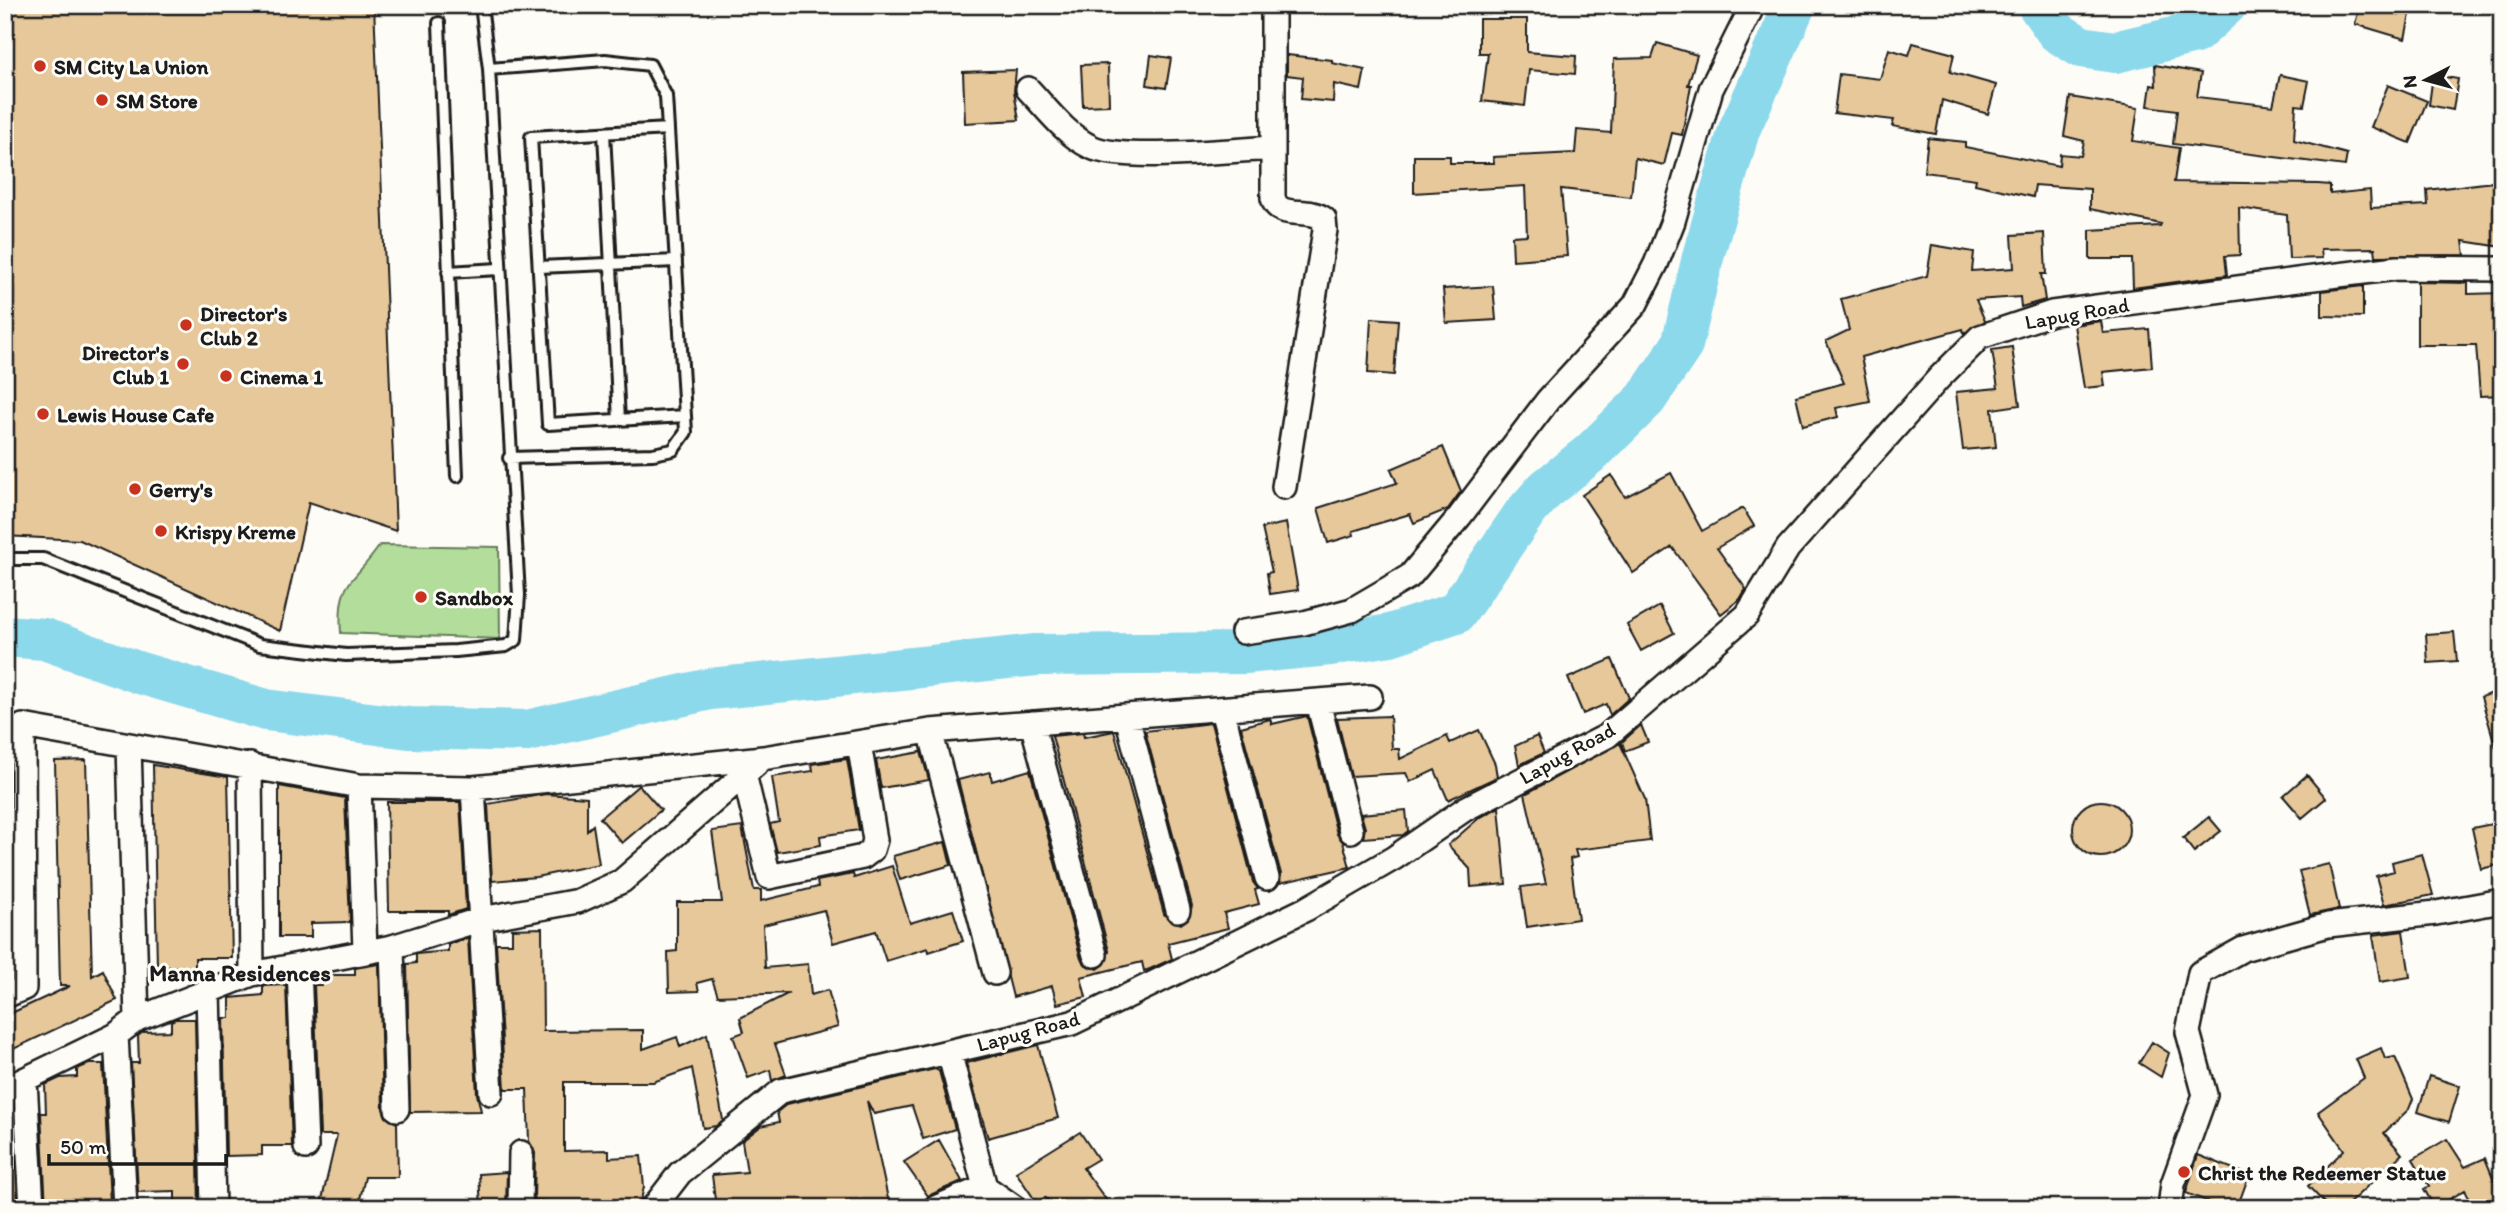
<svg xmlns="http://www.w3.org/2000/svg" width="2507" height="1213" font-family="Itim,sans-serif">
  <style>
    .green { fill: #b2dd9a; stroke: #677c5b; stroke-width: 2 }
    .lines { fill: none; stroke-linecap: round; stroke-linejoin: round }
    .river { stroke: #8cd9ec; stroke-width: 42 }
    .building { fill: #e7c89a; stroke: #1c1c1c; stroke-width: 2 }
    .lane-casing { stroke: #1c1c1c; stroke-width: 16 }
    .street-casing { stroke: #1c1c1c; stroke-width: 28 }
    .lane { stroke: #fdfcf7; stroke-width: 10 }
    .street { stroke: #fdfcf7; stroke-width: 23 }
    .poi-dot { fill: #c8321e; stroke: #fdfcf7; stroke-width: 2.5 }
    .labels { text-anchor: middle; dominant-baseline: central; stroke-width: 6; stroke-linejoin: round; paint-order: stroke }
    .poi-label { font-size: 21px; font-weight: bold; fill: #1c1c1c; stroke: #fdfcf7; text-anchor: start }
    .street-label { font-size: 21px; fill: #1c1c1c; stroke: #fdfcf7 }
    .neighbourhood-label { font-size: 23px; font-weight: bold; fill: #1c1c1c; stroke: #fdfcf7 }
  </style>
  <rect width="100%" height="100%" fill="#fdfcf7"/>
  <filter id="ink" filterUnits="userSpaceOnUse"><feTurbulence type="fractalNoise" baseFrequency=".0143" numOctaves="2"/><feDisplacementMap in="SourceGraphic" scale="14" xChannelSelector="R" yChannelSelector="G"/><feConvolveMatrix kernelMatrix="1 2 1 2 8 2 1 2 1" color-interpolation-filters="sRGB"/></filter>
  <g filter="url(#ink)">
    <path class="green" d="M380 545 499 547 500 639 341 633C337 579 353 585 380 545Z"/>
    <g class="lines">
      <path class="river" d="M2038 5 2057 32 2081 47 2115 52 2195 33 2226 5
        M5 636 44 639 140 673 266 710 409 728 527 731 710 689 1036 655 1245 653 1330 645 1390 635 1456 613 1524 514 1546 489 1592 452 1646 399 1682 345 1704 253 1739 130 1795 5"/>
    </g>
    <path class="building" d="M5 5H374L396 531 309 502 280 631 80 540 5 536Z
      M2360 5 2392 11 2393 5H2412L2405 39 2355 24Z
      M1479 19H1527V52L1576 56 1575 74 1529 70 1525 106 1482 101 1488 53H1479Z
      M1657 43 1697 55 1688 85H1691L1682 135 1672 133 1664 165 1635 158 1631 197 1561 189 1567 256 1513 260 1512 236 1527 235 1525 186 1414 193V156H1450V163H1494L1493 157 1575 153 1577 130 1611 133 1614 59 1652 58Z
      M1913 43 1954 54 1950 72 1996 85 1988 114 1942 100 1936 134 1892 126 1894 120 1834 113 1839 74 1880 79 1889 49 1909 55Z
      M1151 55 1171 58 1166 88 1147 85Z
      M1287 55 1332 60V63L1365 70 1361 90 1334 84 1333 102 1301 99 1303 77 1287 75Z
      M1108 64 1109 105 1083 106 1081 65Z
      M2155 65 2201 73 2197 97 2273 106 2280 75 2309 81 2304 106 2296 105 2294 140 2347 154 2345 166 2173 144 2177 110 2148 106 2151 85 2156 86Z
      M1016 70 1014 91 1019 120 965 123 963 72Z
      M2433 75 2458 79 2453 110 2429 105Z
      M2388 85 2427 101 2410 143 2371 127Z
      M2070 97 2138 108 2133 141 2179 148 2174 182 2318 184 2330 185V194L2370 190 2371 208 2428 205 2427 190 2502 181V247L2463 241 2465 255 2376 256 2375 248 2321 249 2322 258 2289 259 2287 215 2239 208 2240 255 2225 256 2227 275 2133 288 2132 259H2090V230L2160 226 2161 224 2090 209V189L2035 185 2033 197 1975 184 1976 179 1924 172 1928 138 1965 142V147L2059 166 2060 154 2081 156 2084 141 2064 136Z
      M2044 233 2046 274H2041L2045 300 2021 307 2020 297 1976 300 1985 321 1964 333 1963 329 1861 357 1870 401 1836 408 1838 417 1803 426 1796 396 1844 383 1826 341 1849 330 1841 299 1927 276 1932 245 1974 252 1972 271 2014 268 2012 235Z
      M2417 282 2468 283V294L2502 293V395L2480 396 2476 345H2417Z
      M1493 286 1496 320 1446 323 1443 289Z
      M2363 286V317L2322 316V291Z
      M1371 318 1398 320 1394 375 1368 373Z
      M2101 321 2103 333 2149 329 2152 367 2103 372 2105 386 2084 388 2074 325Z
      M2012 347 2020 405 1992 409 1996 447 1963 450 1956 392 1998 388 1992 350Z
      M1443 447 1461 491 1448 509 1414 523 1410 514 1353 531 1354 535 1328 543 1318 508 1397 483 1391 469Z
      M1671 473 1702 531 1743 508 1754 526 1717 548 1746 589 1740 599 1721 614 1672 547 1633 573 1582 495 1611 475 1625 497Z
      M1286 523 1298 590 1270 594 1267 573 1272 572 1262 528Z
      M1660 606 1674 633 1641 651 1627 625Z
      M2454 632 2457 661 2428 663 2426 634Z
      M1612 659 1629 698 1610 715 1606 704 1583 714 1568 678Z
      M2502 690V750L2497 751 2481 697Z
      M1307 716 1337 834 1343 842 1350 867 1280 883 1281 874 1241 727 1270 719 1272 724Z
      M1390 716 1392 749H1399L1400 759 1447 736 1450 743 1479 730 1495 764 1497 777 1448 800 1435 770 1410 782 1406 773 1351 776 1337 718Z
      M1211 723 1253 882 1258 889 1255 890 1259 904 1224 913 1228 928 1168 943 1172 959 1150 969 1144 971 1142 962 1081 977 1086 997 1057 1004 1052 986 1013 997 958 780 990 772 992 781 1030 770 1081 959 1086 965 1098 969 1105 964 1109 951 1052 736 1083 733 1084 737 1114 731 1164 914 1169 920 1181 924 1188 919 1192 906 1145 731Z
      M1641 725 1648 742 1625 751 1622 742Z
      M1537 736 1544 753 1519 765 1515 746Z
      M1620 743 1645 799 1650 841 1575 850 1577 857 1570 859 1578 919 1527 927 1521 887 1546 884 1525 794Z
      M921 752 929 780 881 788 876 760Z
      M847 759 859 830 820 836 821 845 777 852 770 824 779 822 772 777 813 771 812 764Z
      M86 760 92 976 103 970 117 1000 5 1053V1016L70 986H60L55 761Z
      M153 765 228 777 232 958H195V967H157Z
      M2307 775 2326 798 2302 818 2283 796Z
      M639 785 661 810 622 843 600 818Z
      M279 786 345 798 350 922 311 923V937H279Z
      M546 794 587 797V830L593 825 599 864 536 877 492 881 488 804Z
      M2073 829a28 28 0 1 1 56 0a28 28 0 1 1-56 0Z
      M387 802H460L466 909 448 915V911H389Z
      M1499 807 1506 884 1471 887 1470 869 1448 845 1479 818Z
      M1406 810 1408 831 1403 835 1363 838 1365 828 1361 814Z
      M2209 817 2221 831 2194 852 2183 838Z
      M2502 822V864L2481 869 2472 828Z
      M742 827 754 890H761V901L818 887 817 881 853 874 854 878 892 866 910 923 953 910 963 941 929 952 928 948 886 961 876 931 833 943 824 910 763 925 765 968 808 964 811 995 828 990 838 1027 775 1044 786 1075 772 1081 770 1070 748 1078 733 1036 744 1032 740 1018 789 993 718 996 712 979 697 983 699 991 669 992 668 952 677 951V902H722L712 831Z
      M945 842 951 865 900 880 893 856Z
      M2422 854 2433 895 2384 905 2376 876 2394 871 2392 862Z
      M2329 864 2339 909 2310 915 2299 871Z
      M542 928 543 1031 643 1030V1049L677 1037 680 1047 707 1034 723 1120 716 1126 703 1128 692 1068 653 1082H564V1151L609 1150V1158L641 1156 644 1187 639 1208H583L584 1204 534 1200 535 1153 529 1141 527 1089H505L496 943H512V929Z
      M2403 931 2410 977 2380 982 2373 935Z
      M468 938 477 1094 481 1111 410 1112 407 964 416 963V954L448 951V944Z
      M379 964 383 1109 386 1117 397 1123 398 1177H365L358 1208H320L337 1135H320L314 985H322V975H355V968Z
      M286 985 292 1146H262V1155L226 1156 223 1018H230V998L263 995V986Z
      M175 1019H195L199 1208H175V1191L138 1192 131 1063H139L138 1036 143 1032 171 1031V1021Z
      M2152 1042 2169 1053 2161 1077 2139 1063Z
      M1038 1045 1058 1118 988 1138 966 1063Z
      M2381 1048 2385 1059 2395 1057 2413 1099 2409 1109 2384 1133 2402 1154 2344 1208H2329L2308 1186 2344 1150 2318 1112 2364 1078 2356 1059Z
      M89 1064H103L110 1203 46 1208 41 1113H46L45 1085 60 1078 77 1077V1069Z
      M935 1069 939 1071 955 1129 923 1139 912 1106 874 1114 867 1101 890 1208H716L712 1175 747 1172 742 1141 761 1126 779 1122 777 1112 787 1104Z
      M2429 1076 2460 1086 2449 1122 2418 1112Z
      M5 1115H13L18 1208H5Z
      M1080 1132 1098 1159 1083 1168 1112 1208H1055L1045 1197 1037 1203 1016 1172Z
      M2447 1139 2465 1167 2485 1158 2502 1199 2483 1208H2474L2465 1190 2435 1208 2424 1189 2429 1186 2413 1159Z
      M939 1140 962 1181 928 1196 904 1162Z
      M2198 1155 2249 1175 2237 1208H2224L2186 1193Z
      M507 1172 506 1208H481L479 1174Z"/>
    <g class="lines">
      <defs>
        <path id="lane" d="M439 23 457 476
          M489 69 605 60 650 65 666 96 685 416 686 432 673 450 653 454 509 458
          M668 129 531 137 548 424 685 416
          M604 133 619 420
          M539 267 676 261
          M448 272 499 269
          M5 559H43L260 645 346 655 456 651 506 646 516 640 519 595 489 69 481 5"/>
        <path id="street" d="M1273 5V198C1279 221 1308 206 1324 219L1325 230 1284 487
          M1028 89C1047 109 1066 135 1091 147 1122 162 1233 150 1272 148
          M1243 632 1304 623 1352 610 1410 576 1460 516 1548 400 1635 305 1656 264 1673 221 1711 89 1753 5
          M1318 702 1351 831
          M1222 710 1267 878
          M1127 717 1178 910
          M1032 723 1095 955
          M930 731 995 973
          M129 746 137 1019
          M250 765 252 974
          M744 774 769 877 863 857 872 850 875 840 859 743
          M359 786 365 950
          M473 788 491 1093
          M392 947 397 1109
          M299 967 306 1147
          M208 989 213 1208
          M5 996 24 988 23 726 359 786 473 788 763 758 930 731 1370 697
          M116 1035 125 1208
          M949 1052 985 1187
          M25 1080 32 1208
          M5 1089 116 1035 137 1019 252 974 392 947 482 919 578 901 622 881 763 758
          M520 1208 521 1153
          M653 1208 680 1173 781 1091 1072 1023 1306 909 1394 858 1465 809 1607 736 1747 615 1788 548 1939 378 1980 337 2052 313 2305 279 2397 268 2502 269
          M935 1208 985 1187 1015 1208
          M2170 1208 2173 1184 2205 1095 2188 1032 2200 973 2243 949 2328 925 2436 913 2502 901"/>
      </defs>
      <use href="#lane" class="lane-casing"/>
      <use href="#street" class="street-casing"/>
      <use href="#lane" class="lane"/>
      <use href="#street" class="street"/>
    </g>
  </g>
  <g class="poi-dot">
    <circle cx="40" cy="66" r="7"/>
    <circle cx="102" cy="100" r="7"/>
    <circle cx="186" cy="325" r="7"/>
    <circle cx="183" cy="364" r="7"/>
    <circle cx="226" cy="376" r="7"/>
    <circle cx="43" cy="414" r="7"/>
    <circle cx="135" cy="489" r="7"/>
    <circle cx="161" cy="531" r="7"/>
    <circle cx="421" cy="597" r="7"/>
    <circle cx="2184" cy="1172" r="7"/>
  </g>
  <g class="labels">
    <g class="poi-label">
      <text x="54" y="66">SM City La Union</text>
      <text x="116" y="100">SM Store</text>
      <text x="200" y="313">Director's<tspan x="200" dy="24">Club 2</tspan></text>
      <text x="169" y="352" text-anchor="end">Director's<tspan x="169" dy="24">Club 1</tspan></text>
      <text x="240" y="376">Cinema 1</text>
      <text x="57" y="414">Lewis House Cafe</text>
      <text x="149" y="489">Gerry's</text>
      <text x="175" y="531">Krispy Kreme</text>
      <text x="435" y="597">Sandbox</text>
      <text x="2198" y="1172">Christ the Redeemer Statue</text>
    </g>
    <g class="street-label">
      <text transform="translate(2077 313) rotate(-10)">Lapug Road</text>
      <text transform="translate(1567 753) rotate(-29)">Lapug Road</text>
      <text transform="translate(1028 1031) rotate(-15)">Lapug Road</text>
    </g>
    <g class="neighbourhood-label">
      <text x="240" y="973">Manna Residences</text>
    </g>
  </g>
  <rect width="2507" height="1213" fill="none" stroke="#fdfcf7" stroke-width="28"/>
  <rect x="14" y="14" width="2479" height="1185" fill="none" stroke="#1c1c1c" stroke-width="2.5" filter="url(#ink)"/>
  <g transform="translate(2426 80) rotate(264)" stroke="#fdfcf7" stroke-width="5" paint-order="stroke">
  <path d="M0-5L12 26L0 18L-12 26Z" fill="#1c1c1c"/>
  <text y="-10" font-size="19" font-weight="bold" text-anchor="middle" fill="#1c1c1c">N</text>
  </g>
  <path d="M49 1154v10h177v-10" fill="none" stroke="#1c1c1c" stroke-width="3.5"/>
  <text x="60" y="1154" font-size="21" fill="#1c1c1c" stroke="#fdfcf7" stroke-width="5" paint-order="stroke">50 m</text>
</svg>
